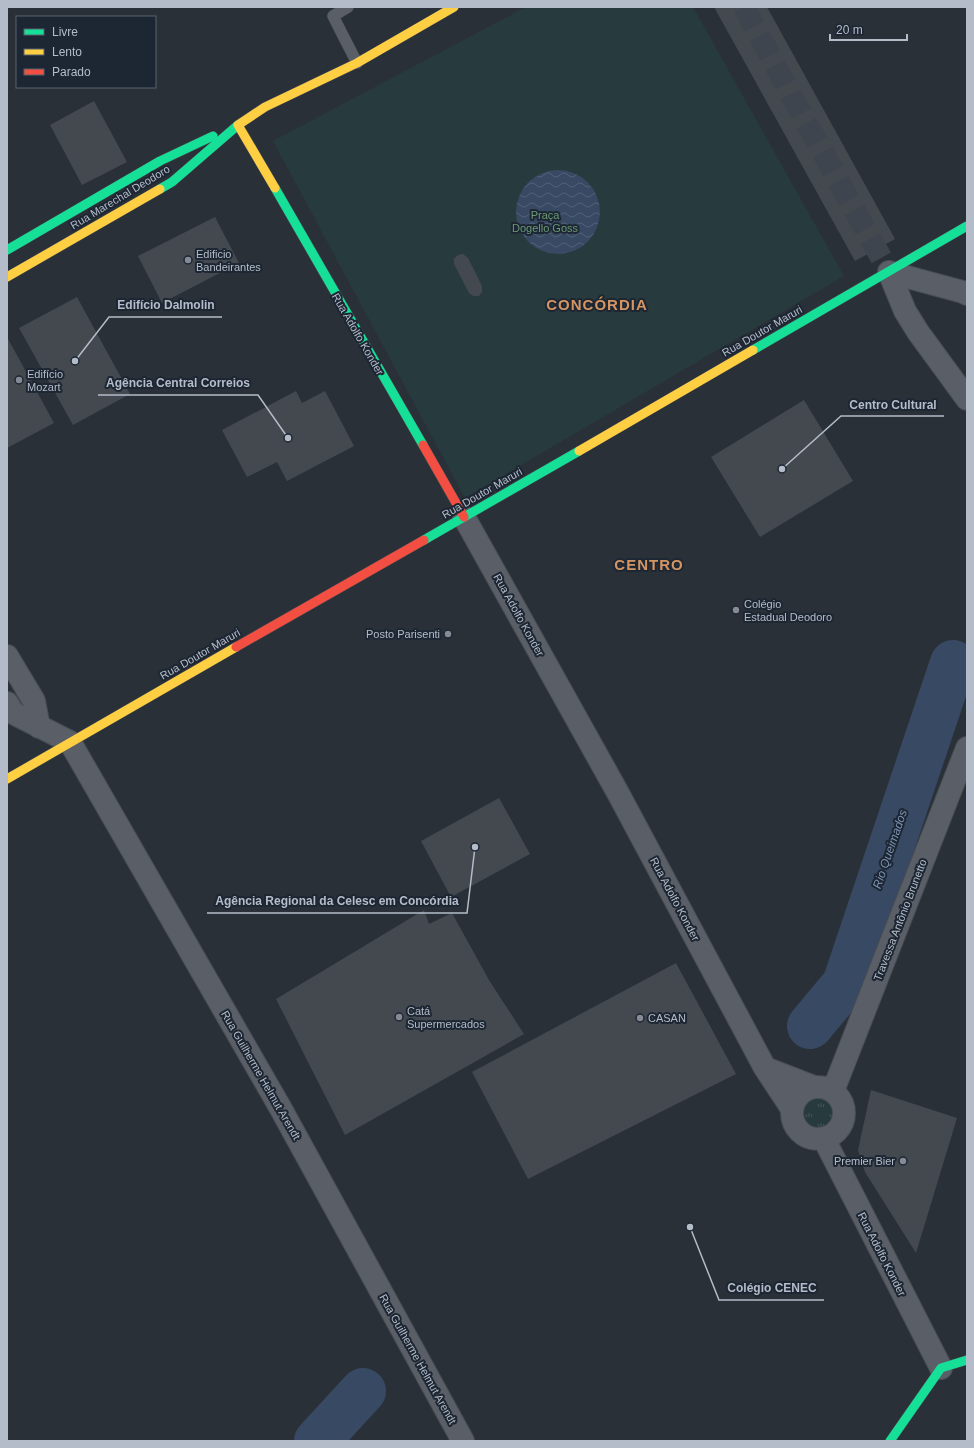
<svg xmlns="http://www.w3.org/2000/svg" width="974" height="1448" font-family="Arial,sans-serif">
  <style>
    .grass { fill: url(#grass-tufts) }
    .park { fill: #273a3e }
    .water { fill: url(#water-waves) }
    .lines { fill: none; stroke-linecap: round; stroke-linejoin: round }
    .river { stroke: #384963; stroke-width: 46 }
    .building { fill: #444950 }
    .street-tunnel { stroke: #3f454e; stroke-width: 22; stroke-dasharray: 22 11; stroke-linecap: butt }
    .lane-casing { stroke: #484c53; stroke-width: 12 }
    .street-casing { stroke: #484c53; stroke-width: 24 }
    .fast-casing { stroke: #484c53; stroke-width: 10 }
    .slow-casing { stroke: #484c53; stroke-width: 10 }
    .jam-casing { stroke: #484c53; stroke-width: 10 }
    .lane { stroke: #5a5e66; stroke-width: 11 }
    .street { stroke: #5a5e66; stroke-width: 22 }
    .fast { stroke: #16e098; stroke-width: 9 }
    .slow { stroke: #ffcf43; stroke-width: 9 }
    .jam { stroke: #f24e42; stroke-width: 9 }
    .poi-dot { fill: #848b96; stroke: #1d2633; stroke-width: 1.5 }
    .labels { text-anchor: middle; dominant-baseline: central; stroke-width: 4; stroke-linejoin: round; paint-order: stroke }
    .street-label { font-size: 11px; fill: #b4bcc9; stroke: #1d2633 }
    .park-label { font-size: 11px; fill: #6b9a76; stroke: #1d2633 }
    .poi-label { font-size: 11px; fill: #b4bcc9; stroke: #1d2633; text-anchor: start }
    .water-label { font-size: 12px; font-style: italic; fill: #7c92b1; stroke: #1d2633 }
    .district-label { font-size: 15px; font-weight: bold; letter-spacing: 1px; fill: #d59563; stroke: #1d2633 }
    .leader { fill: none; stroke: #b4bcc9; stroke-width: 1.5 }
    .callout-dot { fill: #b4bcc9; stroke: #1d2633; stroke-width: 1.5 }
    .callout-label { font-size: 12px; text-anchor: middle; font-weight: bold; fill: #b4bcc9; stroke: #1d2633; stroke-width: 4; stroke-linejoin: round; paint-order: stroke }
  </style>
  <defs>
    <pattern id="grass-tufts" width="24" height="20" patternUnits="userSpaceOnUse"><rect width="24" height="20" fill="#273a3e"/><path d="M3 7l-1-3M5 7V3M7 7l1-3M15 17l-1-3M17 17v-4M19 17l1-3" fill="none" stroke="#445559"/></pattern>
    <pattern id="water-waves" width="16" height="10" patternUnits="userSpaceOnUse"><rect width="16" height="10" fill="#384963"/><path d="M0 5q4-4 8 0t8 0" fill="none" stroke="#526178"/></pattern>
  </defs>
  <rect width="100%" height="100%" fill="#2a3038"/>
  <path class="grass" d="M797 1115a22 22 0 1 1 44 0a22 22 0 1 1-44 0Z"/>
  <path class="park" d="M526 7H693L844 276 465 498 273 141Z"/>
  <path class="water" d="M516 212a42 42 0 1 1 84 0a42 42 0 1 1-84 0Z"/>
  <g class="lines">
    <path class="river" d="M810 1026 845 984 953 663
      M317 1441 363 1391"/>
  </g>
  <path class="building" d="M714 7H767L895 239 855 261Z
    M94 101 127 162 82 185 50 125Z
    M215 217 239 263 162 303 138 256Z
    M463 254 468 258 482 286V292L479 296H473L469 293 454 264V259L458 255Z
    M77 297 130 394 73 425 19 328Z
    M7 337 54 423 7 448Z
    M296 391 302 403 325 391 354 446 287 481 277 462 247 477 222 430Z
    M804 400 853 481 760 537 711 457Z
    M499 798 530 854 451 897 421 841Z
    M424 910 429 924 452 913 489 980 524 1034 345 1135 276 999Z
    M676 963 736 1074 528 1179 472 1072Z
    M871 1090 957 1118 916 1253 865 1172 858 1150Z"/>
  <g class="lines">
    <path class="street-tunnel" d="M744 7 791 95 889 272"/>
    <defs>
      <path id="lane" d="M348 7 333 16 357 63"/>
      <path id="street" d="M889 272 905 311 918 332 967 399
        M889 272 963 292 967 294
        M464 517 618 793 765 1068 792 1109
        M7 656 34 701 39 727
        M7 703 13 713 70 742 281 1109 463 1441
        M765 1068 814 1087
        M792 1113a26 26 0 1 1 52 0a26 26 0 1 1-52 0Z
        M833 1091 967 748
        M824 1139 941 1368"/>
      <path id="fast" d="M275 188 423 445
        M160 189 172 182 238 125
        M7 250 160 161 213 136
        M753 350 967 226
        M424 540 579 451
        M890 1441 941 1368 967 1360"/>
      <path id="slow" d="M275 188 238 125 265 107 357 63 454 7
        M7 277 160 189
        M579 451 753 350
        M7 779 236 647"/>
      <path id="jam" d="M423 445 464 517
        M236 647 424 540"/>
    </defs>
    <use href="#lane" class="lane-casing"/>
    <use href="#street" class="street-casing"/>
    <use href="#fast" class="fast-casing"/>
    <use href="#slow" class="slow-casing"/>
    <use href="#jam" class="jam-casing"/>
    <use href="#lane" class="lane"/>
    <use href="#street" class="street"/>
    <use href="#fast" class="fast"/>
    <use href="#slow" class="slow"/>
    <use href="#jam" class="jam"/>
  </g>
  <g class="poi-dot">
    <circle cx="188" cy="260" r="4"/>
    <circle cx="19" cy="380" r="4"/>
    <circle cx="736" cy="610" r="4"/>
    <circle cx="448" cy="634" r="4"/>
    <circle cx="399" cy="1017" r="4"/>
    <circle cx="640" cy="1018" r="4"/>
    <circle cx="903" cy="1161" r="4"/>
  </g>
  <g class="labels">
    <g class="street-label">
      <text transform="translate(120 197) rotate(-31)">Rua Marechal Deodoro</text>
      <text transform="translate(762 331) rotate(-30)">Rua Doutor Maruri</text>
      <text transform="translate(358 334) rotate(60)">Rua Adolfo Konder</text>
      <text transform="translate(482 493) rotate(-30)">Rua Doutor Maruri</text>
      <text transform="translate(519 615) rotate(61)">Rua Adolfo Konder</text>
      <text transform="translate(200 654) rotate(-30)">Rua Doutor Maruri</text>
      <text transform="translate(675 899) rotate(62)">Rua Adolfo Konder</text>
      <text transform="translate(900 920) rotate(-69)">Travessa Antônio Brunetto</text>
      <text transform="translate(261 1075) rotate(60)">Rua Guilherme Helmut Arendt</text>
      <text transform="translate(882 1254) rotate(63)">Rua Adolfo Konder</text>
      <text transform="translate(418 1359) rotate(61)">Rua Guilherme Helmut Arendt</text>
    </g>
    <g class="park-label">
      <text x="545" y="215">Praça<tspan x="545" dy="13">Dogello Goss</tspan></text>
    </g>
    <g class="poi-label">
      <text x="196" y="254">Edificio<tspan x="196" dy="13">Bandeirantes</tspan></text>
      <text x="27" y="374">Edifício<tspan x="27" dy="13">Mozart</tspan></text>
      <text x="744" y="604">Colégio<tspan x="744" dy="13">Estadual Deodoro</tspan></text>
      <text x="440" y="634" text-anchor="end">Posto Parisenti</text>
      <text x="407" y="1011">Catá<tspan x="407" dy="13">Supermercados</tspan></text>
      <text x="648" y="1018">CASAN</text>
      <text x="895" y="1161" text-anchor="end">Premier Bier</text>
    </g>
    <g class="water-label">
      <text transform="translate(890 849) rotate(-71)">Rio Queimados</text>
    </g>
    <g class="district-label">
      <text x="597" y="304">CONCÓRDIA</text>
      <text x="649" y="564">CENTRO</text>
    </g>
  </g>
  <path class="leader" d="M75 361L109 317H222M288 438L258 395H98M782 469L841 416H944M475 847L467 913H207M690 1227L719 1300H824"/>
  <g class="callout-dot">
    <circle cx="75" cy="361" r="4"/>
    <circle cx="288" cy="438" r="4"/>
    <circle cx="782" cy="469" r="4"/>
    <circle cx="475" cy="847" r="4"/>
    <circle cx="690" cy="1227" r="4"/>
  </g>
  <g class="callout-label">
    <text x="166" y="309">Edifício Dalmolin</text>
    <text x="178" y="387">Agência Central Correios</text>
    <text x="893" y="409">Centro Cultural</text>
    <text x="337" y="905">Agência Regional da Celesc em Concórdia</text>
    <text x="772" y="1292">Colégio CENEC</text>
  </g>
  <rect width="974" height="1448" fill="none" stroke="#b4bcc9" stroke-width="16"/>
  <rect x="16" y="16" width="140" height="72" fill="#1d2633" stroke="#59626f"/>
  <rect x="24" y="29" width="20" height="6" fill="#16e098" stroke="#59626f"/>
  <text x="52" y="36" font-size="12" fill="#b4bcc9">Livre</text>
  <rect x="24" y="49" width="20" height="6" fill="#ffcf43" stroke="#59626f"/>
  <text x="52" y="56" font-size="12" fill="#b4bcc9">Lento</text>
  <rect x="24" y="69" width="20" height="6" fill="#f24e42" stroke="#59626f"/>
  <text x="52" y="76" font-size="12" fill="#b4bcc9">Parado</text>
  <path d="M830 34v6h77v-6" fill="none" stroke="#b4bcc9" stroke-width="2"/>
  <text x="836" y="34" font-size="12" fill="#b4bcc9" stroke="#1d2633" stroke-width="3" paint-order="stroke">20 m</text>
</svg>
